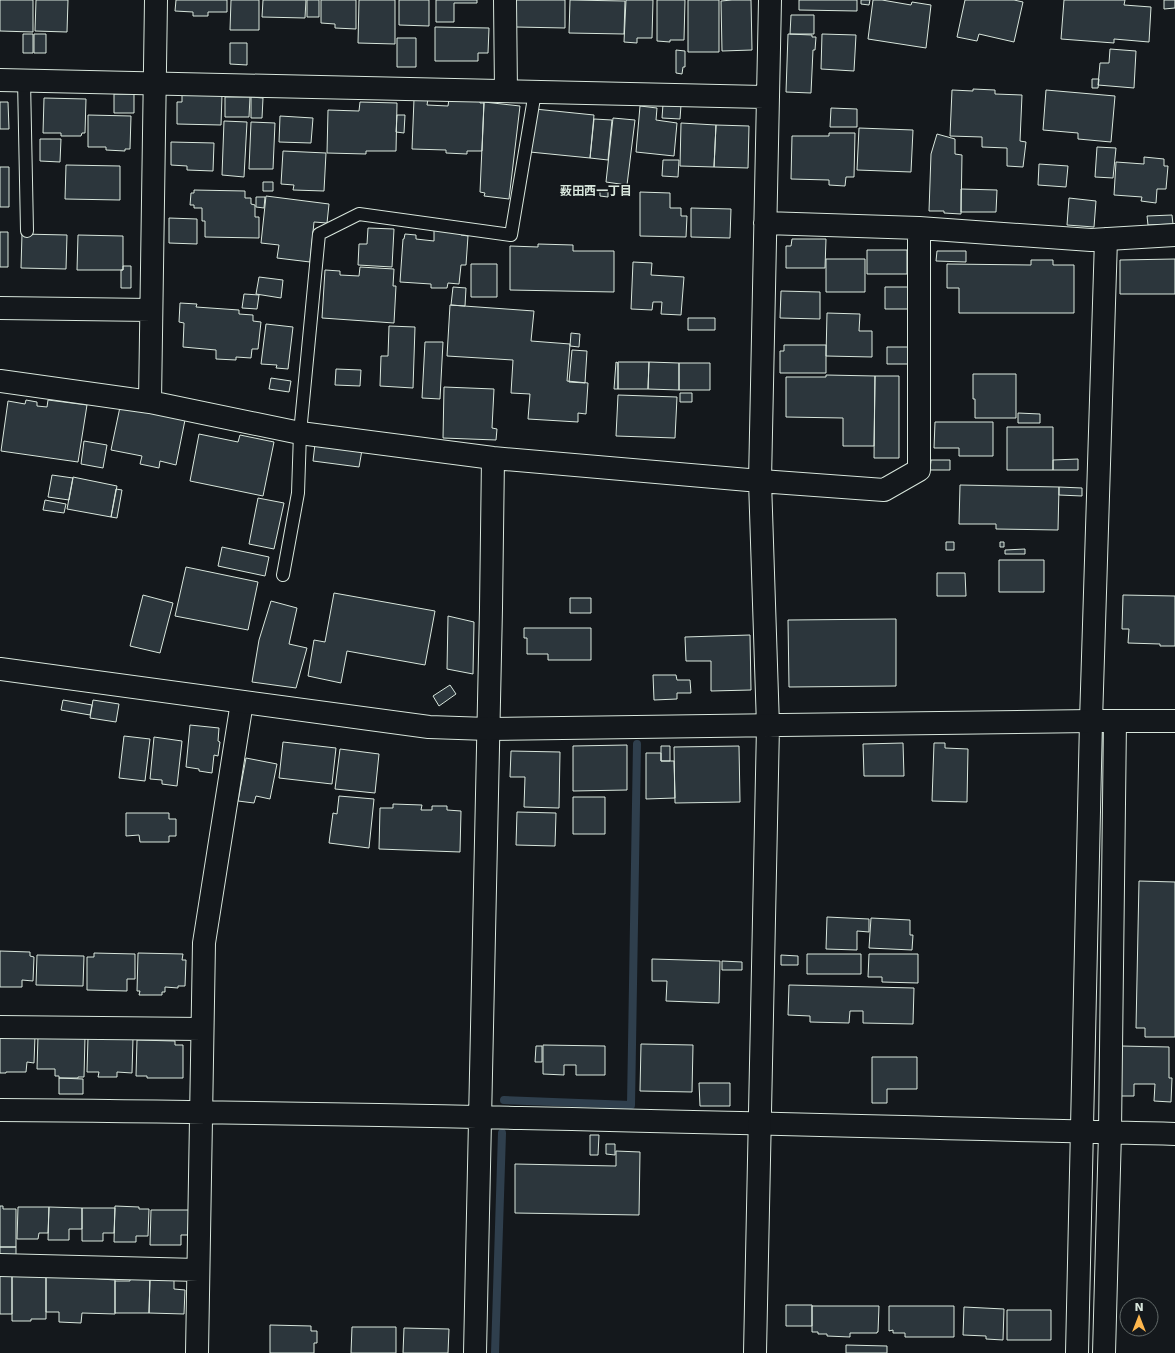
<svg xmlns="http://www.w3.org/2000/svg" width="1175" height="1353" font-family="'DejaVu Sans','Noto Sans JP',sans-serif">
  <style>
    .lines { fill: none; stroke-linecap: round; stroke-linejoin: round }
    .stream { stroke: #2f3f4d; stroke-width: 8 }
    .building { fill: #2c363c; stroke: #d8e6dc }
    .lane-casing { stroke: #d8e6dc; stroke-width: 14 }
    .street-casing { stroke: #d8e6dc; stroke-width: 24 }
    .secondary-casing { stroke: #d8e6dc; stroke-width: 24 }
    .lane { stroke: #14181c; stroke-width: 12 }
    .street { stroke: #14181c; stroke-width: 22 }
    .secondary { stroke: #14181c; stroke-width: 22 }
    .labels { text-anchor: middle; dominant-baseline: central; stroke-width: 3; stroke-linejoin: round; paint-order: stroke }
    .neighbourhood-label { font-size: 12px; font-weight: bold; fill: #d8e6dc; stroke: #14181c }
  </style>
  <rect width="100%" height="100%" fill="#14181c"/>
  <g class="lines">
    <path class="stream" d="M504 1100 631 1105 637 744
      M495 1353 502 1133"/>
  </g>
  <path class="building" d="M0 0H33V32L0 31Z
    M36 0H68L67 32 35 31Z
    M176 0H227V12H208V16H193V12L175 11Z
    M231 0H259V30H230Z
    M263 0H306L305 18 262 17Z
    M307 0H319V17H307Z
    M321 0H356V29L335 28V24L321 23Z
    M359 0H395V44L358 43Z
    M399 0H429V26L399 25Z
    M436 0H477V3H454V22H436Z
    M516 0H565V28L516 27Z
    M570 0 625 1 624 34 569 33Z
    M626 0H653L652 38H637V43L624 42Z
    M657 0H685L684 40H670V42L657 41Z
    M688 0H719V52H688Z
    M732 0H751L752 50 722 51 721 1Z
    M799 0H857V11L799 10Z
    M861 0H870L869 5 861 4Z
    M873 0H882L911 5 912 2 931 5 926 48 868 39Z
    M965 0H1014L1023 2 1014 42 979 34 977 41 957 37Z
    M1064 0H1125L1124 5 1151 7 1149 42 1114 39V43L1061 39Z
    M1164 0H1175V8L1164 9Z
    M791 15H814V34H790Z
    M435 27 489 28 488 53H478V61H435Z
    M23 34H33V53H23Z
    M34 34H46V53H34Z
    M788 34 812 35V37H816L815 50H813L811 93 786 92Z
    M822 34 856 35 854 71 821 69Z
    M397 38H416V67H397Z
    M230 43H247V65L230 64Z
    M1110 49 1136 51 1134 88 1098 85 1100 63H1109Z
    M676 50 685 51V67H683L682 74 676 73Z
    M1092 79H1099L1098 88H1092Z
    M973 89 995 90V94L1022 95 1020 141 1026 142 1023 167 1007 166V148L982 147V137L950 136 952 90 973 91Z
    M1046 90 1115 96 1111 142 1078 139V133L1043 130Z
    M114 94H134V113H114Z
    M182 94 222 95 221 125 177 124V102H182Z
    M225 97H250L249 117H225Z
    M251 97 263 98 262 118H251Z
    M44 98 86 99 85 133H82L81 136H61V133H43Z
    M414 99H428L427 105 448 106 449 99H480V103H484L482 151H467V154L446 153V150L412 149Z
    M0 102H8L9 129H0Z
    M360 102 397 103 396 151H366V154L327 153 328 110 359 111Z
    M484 102 520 106 509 199 484 196 485 193 480 192Z
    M663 104 681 105 680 119 662 118Z
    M640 106 657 108 656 120 677 123 674 156 636 152Z
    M831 108 857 109V127H830Z
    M535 109 594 115 590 158 530 152Z
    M88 115 131 116 130 149H125V151L106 150V147H88Z
    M397 115H405L404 133 396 132Z
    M280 116 313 118 311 143 279 142Z
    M613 118 635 120 627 185 606 182Z
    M594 119 612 120 608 160 590 158Z
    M224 121 247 122 244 177 222 175Z
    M251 122 275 123 273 169H249Z
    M681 123 716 125 714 167 680 166Z
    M716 125 749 126 748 168 714 167Z
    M859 128 913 130 911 172 857 170Z
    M829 133H855L854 177H846L845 186 829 185V180L791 179 792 136H829Z
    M937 134 955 139V154L962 155 961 214 944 213V211H929L931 154Z
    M40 139H61L60 162 40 161Z
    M171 142 214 143 213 171 187 170V166L171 165Z
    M1097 147 1116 148 1113 178 1095 177Z
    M283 151 326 153 324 191 293 190 294 185 281 184Z
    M1144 157 1164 159V166H1168L1166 189H1157L1156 203 1141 201 1142 197 1114 195 1116 162 1144 164Z
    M663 160H679L678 177 662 176Z
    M1039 164 1068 166 1066 187 1038 185Z
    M66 165 120 166V200L65 199Z
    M0 167H9V207H0Z
    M263 182H273V191H263Z
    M961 189 997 190 996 212H961Z
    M194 190 245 191V198H251V204L255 205V217H259V238L205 237V221H202V208H194V205H190L191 193H194Z
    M600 191 608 192V197L600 196Z
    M640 192 670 193V208H681V216H687L686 237 640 236Z
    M266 196 329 204 327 223 314 222 310 262 277 258 279 245 261 243Z
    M256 197H265L264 208 256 207Z
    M1069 198 1096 201 1094 227 1067 225Z
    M691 208 731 209 730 238 691 237Z
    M1172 215 1173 224 1148 225 1147 216Z
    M169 218 197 219V244L169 243Z
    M368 228 394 229 392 267 358 265 359 244H367Z
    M434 229 461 230V235L468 236 466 265H461L459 284 448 283 447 288H431V284L400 282 403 239H404L405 234 416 235V239L434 241Z
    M0 232H8V267H0Z
    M22 234 67 235 66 269 21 268Z
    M78 235 123 236V270H77Z
    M792 239H826L825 268H786V246H791Z
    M538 244 573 245V251H614V292L510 290V246L538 247Z
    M867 250H907V274H867Z
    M937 251H966V262L936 261Z
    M826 259H865V292H826Z
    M1175 259V294H1120V260Z
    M1031 260H1053V265H1074V313H959V288H947V264L1031 265Z
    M633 262 652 263 651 275 684 277 681 315 661 314 662 302H653L652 310 631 309Z
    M471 264H497V297H471Z
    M123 266H131V288H121V270H123Z
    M360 267 394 269 393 286H396L394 323 322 318 325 270 340 271V275L359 276Z
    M259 277 283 280 281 298 256 294Z
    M453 287 466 288 465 306 451 305Z
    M885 287H914V309H885Z
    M781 291 820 292V319L780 318Z
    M244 294 259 295 257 309 242 308Z
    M180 303 197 304 196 307 239 310V314L253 315V321L261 322 258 349H252L251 358 236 357V360L216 359V350L183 347 184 323 179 322Z
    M450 305 534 311 531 341 570 344 567 381 588 383 586 414 578 413V422L528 419 530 394 511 393 513 360 447 356Z
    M827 313 860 314 859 331H872V357L826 356Z
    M688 318H715V330H688Z
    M266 324 293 327 288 369 276 368 277 365 261 364Z
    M389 326 415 327 413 388 380 386 381 356H388Z
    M571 333 580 334 579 347 570 346Z
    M425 342H443L440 399 422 398Z
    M784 345H826V373H780V351H784Z
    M887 347H910V364H887Z
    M572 350 587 351 585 383 569 382Z
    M616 362 618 363V389H614Z
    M618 362H649L648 389H618Z
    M649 362 679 363V390L648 389Z
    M679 363H710V390H679Z
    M336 369 361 370 360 386 335 385Z
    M973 374H1016V418H975V399H973Z
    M826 375 875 376 874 446H843V418L786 417V377H826Z
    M875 376H899V458H874Z
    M271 378 291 381 289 392 269 389Z
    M444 387 494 389 492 428 497 429 496 440 443 438Z
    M680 393H692V402H680Z
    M618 395 677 397 675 438 616 436Z
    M26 400 37 402V406L47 407 48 400 87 405 78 462 1 451 8 401 25 404Z
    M120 407 185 420 176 465 160 461 159 468 140 464 142 456 111 450Z
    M1018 413 1040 414V423H1018Z
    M935 422H993V456H959V448H934Z
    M1007 427H1053V470H1007Z
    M199 434 238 442 240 435 274 442 263 496 190 481Z
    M84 441 107 445 103 468 81 464Z
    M315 444 362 450 359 467 313 461Z
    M1078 459V470H1053V460Z
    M931 460H950V470H930Z
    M52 475 73 478 69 500 48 497Z
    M73 477 117 486 111 517 67 509Z
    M960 485 1059 487 1058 530 996 529V524H959Z
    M1059 487 1082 488V496L1059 495Z
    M116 489 122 490 117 518 111 517Z
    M258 498 284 503 274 549 249 544Z
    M45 500 66 504 64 513 43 510Z
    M946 542H954V550H946Z
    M1000 542H1004V547H1000Z
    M222 547 269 557 265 576 218 566Z
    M1025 549V554H1005V550Z
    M999 560H1044V592H999Z
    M186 567 258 582 248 630 175 616Z
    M937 573H965L966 596H937Z
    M334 593 435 611 425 665 347 651 341 683 308 676 314 640 325 642Z
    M143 595 173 603 160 653 130 646Z
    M1123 595 1175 596V646H1160V644L1128 643 1129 629H1122Z
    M570 598H591V613H570Z
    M271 601 297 608 289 644 307 648 296 688 252 682 259 640Z
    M448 616 474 622 473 674 447 669Z
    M896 619V686L789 687 788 620Z
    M524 628H591V660H548V654H527V638H524Z
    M750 635 751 690 711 691V661H686L685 637Z
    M653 675H676L677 680H690L691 693H677V699L654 700Z
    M450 685 456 694 439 706 433 696Z
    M63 700 92 705 90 715 61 710Z
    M93 700 119 704 116 722 90 718Z
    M190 725 219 728 218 741 220 742 218 756 214 755 212 773 199 771V769L186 767Z
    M124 736 150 739 145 781 119 778Z
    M154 737 182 741 177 786 162 784V780L150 779Z
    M283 742 336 748 332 784 279 778Z
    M903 743 904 776H864L863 744Z
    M934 743H945V748L968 749 967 802 932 801Z
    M627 745V790L573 791V746Z
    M661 746H670V761H661Z
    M739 746 740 802 675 803 674 747Z
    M340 749 379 754 375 793 335 789Z
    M511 751 560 752 559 808 524 807 525 777H510Z
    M646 753H661V761H674L675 798 646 799Z
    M246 758 277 764 270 799 256 796 254 803 238 801Z
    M339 796 374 799 369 848 329 843 333 813 337 814Z
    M573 797H605V834H573Z
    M393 804 422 805 421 810H432V806H447V810L461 811 460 852 379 849 380 808H393Z
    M517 812 556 813 555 846 516 845Z
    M126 813H169V819H176V836H169V842H140L139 835 126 836Z
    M1139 881 1175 882V1037H1145V1028H1136Z
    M827 917 869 919V932L857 931V950L826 949Z
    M871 918 910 920V935H913L912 950 869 948Z
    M0 951 30 952V956L34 957 33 981 22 980V987H0Z
    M94 953 135 954V979H127V991L87 990V957H94Z
    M138 953 183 954 182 960H186L185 986H178V988L165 987V992H162V995H139L140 991H137Z
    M807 954H861V974H807Z
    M869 954H918V983L882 982V977H868Z
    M37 955 84 956 83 986 36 985Z
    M781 955 798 956V965H781Z
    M652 959 720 961 719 1003 666 1001 667 981H652Z
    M722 961 742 962V970H722Z
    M789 985 914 988 913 1024 863 1023V1011H850L849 1023 810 1022V1016L788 1015Z
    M0 1036H35L34 1063 27 1062 26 1072H6V1073H0Z
    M38 1036 85 1037 84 1077H78V1078H59V1076H55V1069H37Z
    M88 1037 133 1038 132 1073 117 1072V1077H98L99 1072H87Z
    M137 1040 175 1041V1045H183V1078H147V1076H136Z
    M641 1044 693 1045 692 1092 640 1091Z
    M543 1045 605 1046V1075H576V1065H564V1075L543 1074Z
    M536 1046H542V1062H535Z
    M1121 1046 1169 1047V1078H1172L1171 1102 1154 1101 1155 1084H1134V1096H1120Z
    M872 1057H917V1089H887V1103H872Z
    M59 1078 83 1079V1094H59Z
    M699 1083H730V1106H700Z
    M590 1135H599L598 1155H590Z
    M606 1144H615V1155L606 1154Z
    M616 1151 640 1152 639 1215 515 1213V1164L616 1166Z
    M0 1206H3V1209H16V1247H0Z
    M115 1206 139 1207V1209H149L148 1236H136V1242H114Z
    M18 1207H49L48 1233H39L38 1239H17Z
    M49 1207 82 1208V1229H69V1240H48Z
    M82 1208H115L114 1233H103V1241H82Z
    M151 1210H189L188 1235H181V1245H150Z
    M0 1247H16V1255H0Z
    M12 1275 46 1276V1319H31V1321H12Z
    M87 1275V1278L115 1280V1314L82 1313 81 1323 59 1322V1312H46V1276Z
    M0 1276H12V1314H0Z
    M150 1277H174V1289L185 1290 184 1314 149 1313Z
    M130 1278H150L149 1313H115V1281H130Z
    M786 1305H812V1326H786Z
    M812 1306H879L878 1332H877V1333H850V1337L827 1336V1334H818V1332H812Z
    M889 1306H954V1337H905V1333H893V1330L889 1331Z
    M964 1307 1004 1309 1003 1340 986 1339V1336L963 1335Z
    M1007 1310H1051V1340H1007Z
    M270 1325 311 1326V1331H317V1343H314V1353H270Z
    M352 1327H396V1353H351Z
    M404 1328 449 1329 448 1353H403Z
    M846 1345 887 1346V1353H846Z"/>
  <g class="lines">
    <defs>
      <path id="lane" d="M24 80 27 231
        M283 575 298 493 300 433 319 234 359 214 511 235 535 92"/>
      <path id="street" d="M505 0 506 91
        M0 80 768 97
        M765 223 919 228 1091 240 1175 235
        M0 308 151 310
        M0 381 150 402 300 433 493 458 760 481 884 490 919 470V228
        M150 402 156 0
        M768 726 760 481 770 0
        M0 1027 202 1029
        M0 1110C392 1113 783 1124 1175 1134
        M0 1265 198 1270
        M197 1353 204 943 242 702
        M475 1353 491 608 493 458
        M1077 1353 1091 721 1106 239
        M1104 1353 1110 1132 1115 721"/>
      <path id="secondary" d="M0 669 429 727 488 729 1091 721H1175
        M755 1353 768 726"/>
    </defs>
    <use href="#lane" class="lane-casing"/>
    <use href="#street" class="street-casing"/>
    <use href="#secondary" class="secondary-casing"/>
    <use href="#lane" class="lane"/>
    <use href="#street" class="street"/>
    <use href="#secondary" class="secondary"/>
  </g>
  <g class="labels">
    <g class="neighbourhood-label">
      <text x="596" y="191">薮田西一丁目</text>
    </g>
  </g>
  <g transform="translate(1139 1317)"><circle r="19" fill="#14181c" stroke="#626a69"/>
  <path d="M0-3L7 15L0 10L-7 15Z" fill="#ffb74d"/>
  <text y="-6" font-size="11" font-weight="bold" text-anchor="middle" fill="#d8e6dc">N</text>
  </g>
</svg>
